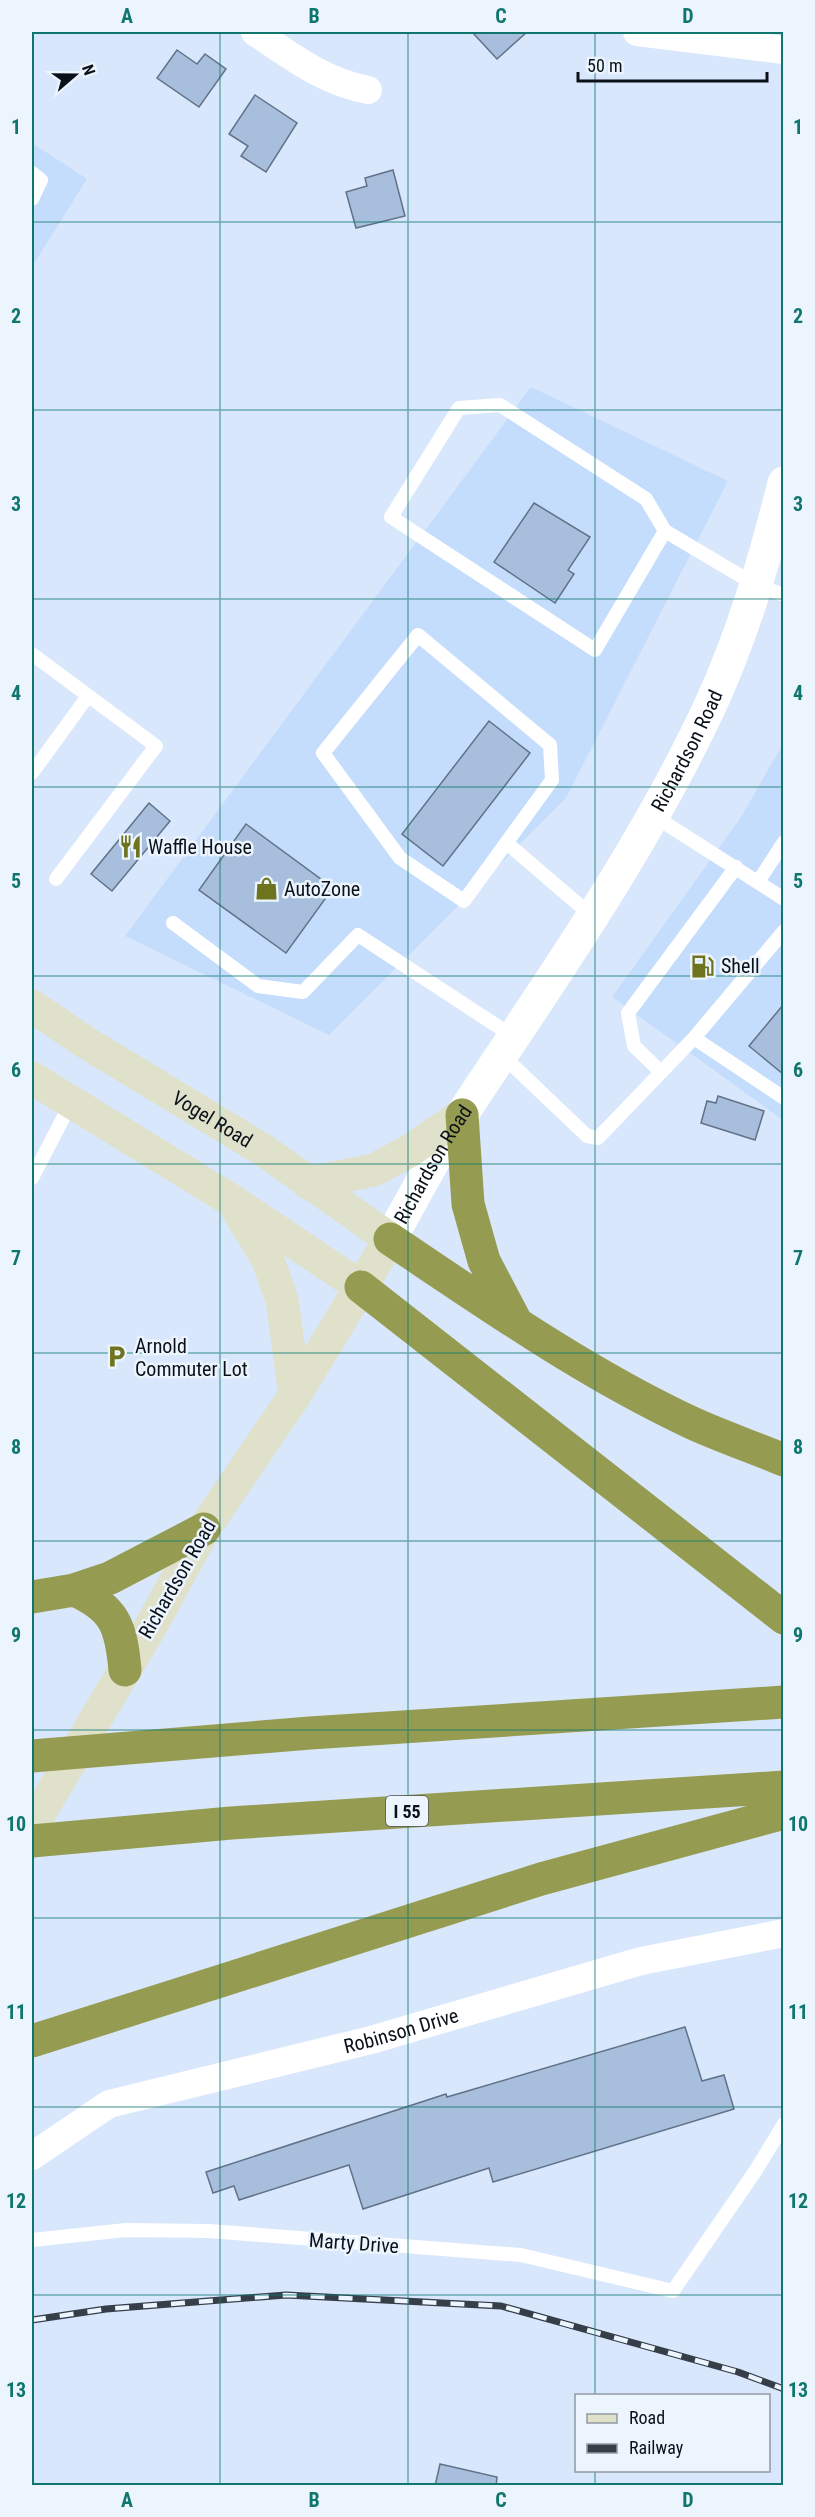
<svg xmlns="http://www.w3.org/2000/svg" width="815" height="2517" font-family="'Roboto Condensed',sans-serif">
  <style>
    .built { fill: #c5ddfc }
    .building { fill: #a7bedc; stroke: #617288; stroke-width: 1.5 }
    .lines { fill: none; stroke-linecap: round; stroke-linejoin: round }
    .service { stroke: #fff; stroke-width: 14 }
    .minor { stroke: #fff; stroke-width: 28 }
    .tertiary { stroke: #fff; stroke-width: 33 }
    .secondary { stroke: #dfe1cb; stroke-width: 33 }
    .motorway { stroke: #959c51; stroke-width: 33 }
    .rail-casing { stroke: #363e49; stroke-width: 7 }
    .rail { stroke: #ecf4fe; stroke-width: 4.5; stroke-dasharray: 14; stroke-linecap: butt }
    .grid { fill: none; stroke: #0f766e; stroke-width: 1.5; stroke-opacity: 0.55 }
    .labels { text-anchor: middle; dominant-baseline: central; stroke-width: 5; stroke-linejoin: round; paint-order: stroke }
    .shield { fill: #ecf4fe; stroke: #4e555e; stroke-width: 1.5 }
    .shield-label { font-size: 18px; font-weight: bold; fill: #0a1119 }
    .street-label { font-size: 20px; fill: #0a1119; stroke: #ecf4fe }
    .poi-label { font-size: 20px; fill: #0a1119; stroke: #ecf4fe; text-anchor: start }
    .neatline { fill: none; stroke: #0f766e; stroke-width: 2 }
    .grid-label { font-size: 20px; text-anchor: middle; font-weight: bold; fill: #0f766e }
  </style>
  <rect width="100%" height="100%" fill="#d8e7fc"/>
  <path class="built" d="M32 143 87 179 32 267Z
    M531 387 728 481 566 798 329 1035 125 936Z
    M783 744V1120L612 997 741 817Z"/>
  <path class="building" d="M472 32H527L497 59Z
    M177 50 197 64 205 54 226 69 199 107 157 78Z
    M255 95 297 123 266 172 241 156 248 146 229 134Z
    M393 170 405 216 356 228 346 192 367 186 365 178Z
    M534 503 590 537 568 570 574 574 555 603 494 562Z
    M489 721 530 753 443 866 402 834Z
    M149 803 170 821 112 891 91 874Z
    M246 824 333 888 286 953 199 890Z
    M783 1005V1074L749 1046Z
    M718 1096 764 1111 755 1140 701 1123 707 1101 716 1103Z
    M685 2027 702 2081 724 2075 734 2109 493 2182 489 2168 363 2209 349 2165 239 2200 234 2186 213 2193 206 2172 446 2094 447 2097Z
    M440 2464 497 2477 496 2486H435Z"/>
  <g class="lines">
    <path class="service" d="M32 173 41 180 32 199
      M665 531 646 499 500 405 459 408 391 517 595 650 665 531 756 585 784 595
      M418 635 550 745 552 780 464 901 400 858 323 753Z
      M32 654 156 746 56 879
      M32 773 88 696
      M654 816 784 899
      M508 844 592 916
      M758 882 784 842
      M173 923 258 986 303 992 358 935 514 1037
      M694 1038 784 931
      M502 1055 587 1136 598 1138 694 1038 784 1098
      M661 1072 634 1046 628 1013 736 867
      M32 1178 71 1103
      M32 2240 126 2230 209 2231 521 2255 673 2291 756 2170 784 2124"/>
    <g class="minor">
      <path d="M255 32C291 56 324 82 368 90"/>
      <path d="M637 32 784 50"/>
      <path id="s1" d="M32 2156 109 2104 371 2040 641 1961 784 1933"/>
    </g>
    <path class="tertiary" id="s2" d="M390 1239C414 1197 436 1153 463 1113 550 981 643 850 710 706 743 635 765 559 784 483"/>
    <g class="secondary">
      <path id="s3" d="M32 1006 85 1042 263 1150 390 1239 295 1395 204 1529 151 1626 32 1826"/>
      <path d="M32 1078 231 1200 361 1287"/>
      <path d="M308 1183 374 1170 411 1150 462 1115"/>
      <path d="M237 1209 268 1260 282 1300 295 1395"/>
    </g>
    <path class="motorway" d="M462 1115 468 1204 484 1261 515 1320
      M390 1239C487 1304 584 1372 690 1422 720 1436 753 1447 784 1460
      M361 1287 784 1618
      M74 1590C115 1608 121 1626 125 1670
      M32 1597 74 1590 110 1578 204 1529
      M32 1756 310 1733 784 1702
      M32 1841 231 1823 784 1787
      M32 2041 541 1879 784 1813"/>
    <defs>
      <path id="rail" d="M32 2320 106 2309 286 2295 501 2306 738 2372 784 2389"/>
    </defs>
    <use href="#rail" class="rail-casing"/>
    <use href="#rail" class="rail"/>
  </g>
  <path class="grid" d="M220 32V2486M408 32V2486M595 32V2396M32 222H784M32 410H784M32 599H784M32 787H784M32 976H784M32 1164H784M32 1353H784M32 1541H784M32 1730H784M32 1918H784M32 2107H784M32 2295H784M595 2470V2486"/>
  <defs>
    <symbol id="restaurant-bare" viewBox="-9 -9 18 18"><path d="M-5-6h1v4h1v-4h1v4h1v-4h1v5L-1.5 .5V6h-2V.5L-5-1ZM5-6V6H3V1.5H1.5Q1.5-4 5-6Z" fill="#6e741d" stroke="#ecf4fe" stroke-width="2.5" paint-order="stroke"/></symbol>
    <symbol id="shop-bare" viewBox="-9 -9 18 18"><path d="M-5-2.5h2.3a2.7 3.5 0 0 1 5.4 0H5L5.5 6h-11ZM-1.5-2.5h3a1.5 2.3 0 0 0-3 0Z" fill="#6e741d" stroke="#ecf4fe" stroke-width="2.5" paint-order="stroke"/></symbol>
    <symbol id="fuel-bare" viewBox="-9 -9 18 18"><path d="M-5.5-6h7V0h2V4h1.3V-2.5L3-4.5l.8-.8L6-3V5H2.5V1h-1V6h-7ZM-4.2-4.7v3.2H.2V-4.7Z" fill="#6e741d" stroke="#ecf4fe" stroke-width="2.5" paint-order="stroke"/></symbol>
    <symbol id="parking-bare" viewBox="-9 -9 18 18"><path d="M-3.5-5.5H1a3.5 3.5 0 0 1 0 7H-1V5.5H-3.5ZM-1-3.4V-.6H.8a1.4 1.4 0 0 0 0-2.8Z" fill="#6e741d" stroke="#ecf4fe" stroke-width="2.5" paint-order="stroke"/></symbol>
  </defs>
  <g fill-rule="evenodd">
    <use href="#restaurant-bare" x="114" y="830" width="33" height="33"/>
    <use href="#shop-bare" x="250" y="872" width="33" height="33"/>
    <use href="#fuel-bare" x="686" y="950" width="33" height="33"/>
    <use href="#parking-bare" x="100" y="1340" width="33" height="33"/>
  </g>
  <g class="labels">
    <rect class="shield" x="386" y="1796" width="42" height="30" rx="4.5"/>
    <g class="shield-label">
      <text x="407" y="1811">I 55</text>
    </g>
    <g class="street-label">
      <text stroke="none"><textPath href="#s2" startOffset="572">Richardson Road</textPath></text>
      <text stroke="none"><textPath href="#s3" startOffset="213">Vogel Road</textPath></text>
      <text stroke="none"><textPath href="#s2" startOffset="86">Richardson Road</textPath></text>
      <text transform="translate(177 1579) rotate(-60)">Richardson Road</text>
      <text stroke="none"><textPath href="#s1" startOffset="394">Robinson Drive</textPath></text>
      <text transform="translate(354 2243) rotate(4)">Marty Drive</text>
    </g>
    <g class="poi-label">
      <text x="148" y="847">Waffle House</text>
      <text x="284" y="889">AutoZone</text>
      <text x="721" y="966">Shell</text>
      <text x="135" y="1346">Arnold<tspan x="135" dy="23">Commuter Lot</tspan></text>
    </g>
  </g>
  <rect width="815" height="2517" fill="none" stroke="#ecf4fe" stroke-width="66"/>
  <rect x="575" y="2394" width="195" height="78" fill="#ecf4fe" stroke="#9299a2" stroke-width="1.5"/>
  <rect x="587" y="2414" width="30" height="9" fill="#dfe1cb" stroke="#9299a2" stroke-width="1.5"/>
  <text x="629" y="2424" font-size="18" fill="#0a1119">Road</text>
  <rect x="587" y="2444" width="30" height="9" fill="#363e49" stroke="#9299a2" stroke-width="1.5"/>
  <text x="629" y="2454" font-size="18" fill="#0a1119">Railway</text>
  <g transform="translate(75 75) rotate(70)" stroke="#ecf4fe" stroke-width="4.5" paint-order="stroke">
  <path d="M0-4.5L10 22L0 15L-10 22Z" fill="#0a1119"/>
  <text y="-9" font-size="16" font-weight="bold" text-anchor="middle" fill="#0a1119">N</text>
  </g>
  <path d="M578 72v9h189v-9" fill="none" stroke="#0a1119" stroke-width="3"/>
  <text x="587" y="72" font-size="18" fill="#0a1119" stroke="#ecf4fe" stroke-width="4.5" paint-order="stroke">50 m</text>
  <rect x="33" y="33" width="749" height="2451" class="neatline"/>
  <g class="grid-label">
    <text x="127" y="23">A</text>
    <text x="314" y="23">B</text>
    <text x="501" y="23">C</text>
    <text x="688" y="23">D</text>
    <text x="16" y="134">1</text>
    <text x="798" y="134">1</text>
    <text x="16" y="323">2</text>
    <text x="798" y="323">2</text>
    <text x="16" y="511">3</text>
    <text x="798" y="511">3</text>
    <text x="16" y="700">4</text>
    <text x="798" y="700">4</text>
    <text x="16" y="888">5</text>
    <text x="798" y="888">5</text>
    <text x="16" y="1077">6</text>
    <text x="798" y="1077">6</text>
    <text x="16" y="1265">7</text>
    <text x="798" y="1265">7</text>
    <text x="16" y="1454">8</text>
    <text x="798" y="1454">8</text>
    <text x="16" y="1642">9</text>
    <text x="798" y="1642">9</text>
    <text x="16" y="1831">10</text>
    <text x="798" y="1831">10</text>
    <text x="16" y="2019">11</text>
    <text x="798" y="2019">11</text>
    <text x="16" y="2208">12</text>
    <text x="798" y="2208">12</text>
    <text x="16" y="2397">13</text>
    <text x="798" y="2397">13</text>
    <text x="127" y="2507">A</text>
    <text x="314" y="2507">B</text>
    <text x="501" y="2507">C</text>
    <text x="688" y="2507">D</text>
  </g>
</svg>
